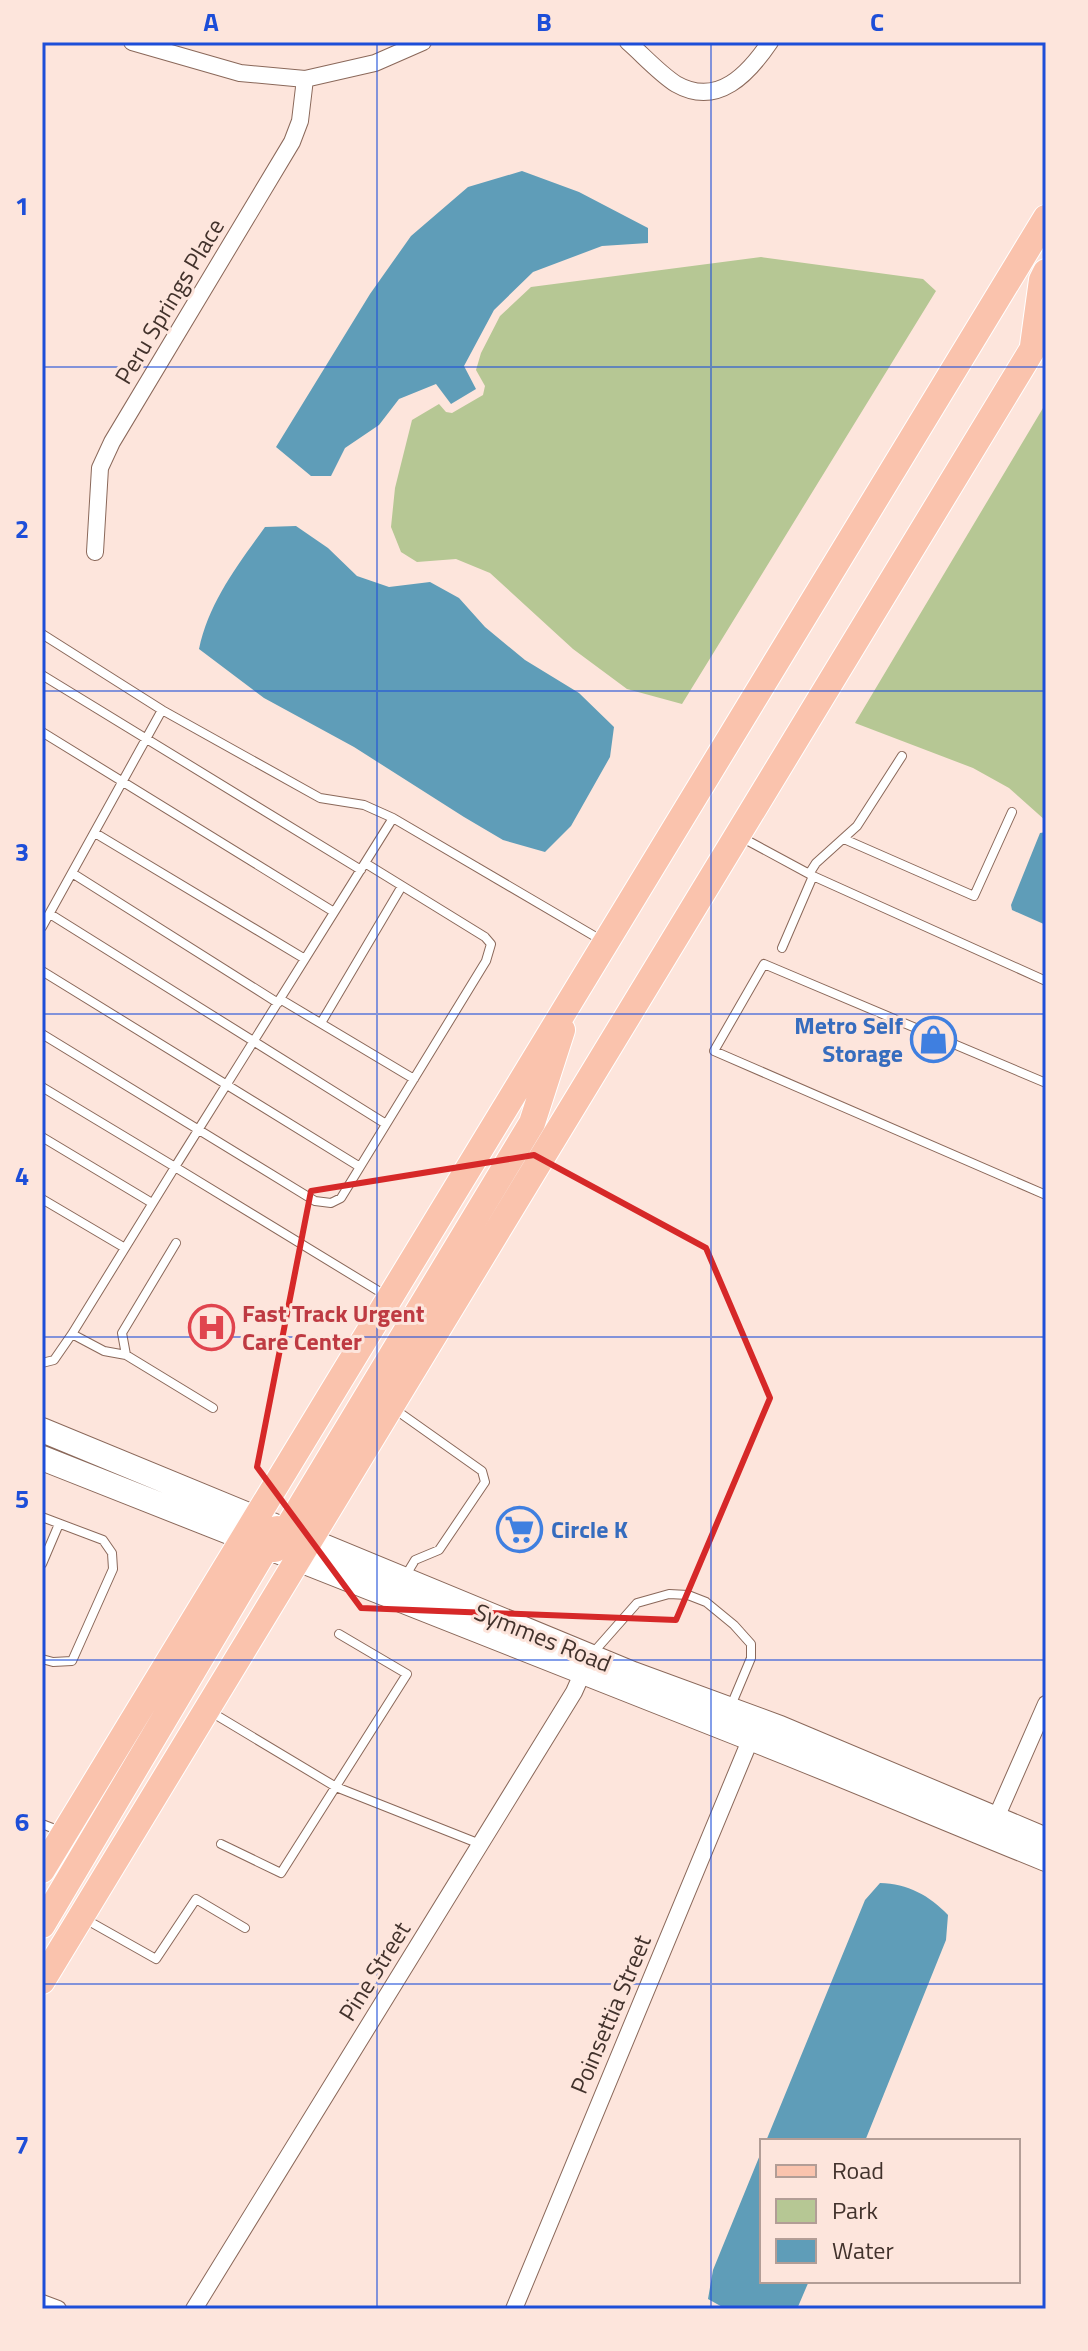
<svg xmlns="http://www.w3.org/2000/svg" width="1088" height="2351" font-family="'Titillium Web',sans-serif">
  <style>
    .green { fill: #b6c794 }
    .water { fill: #5f9db8 }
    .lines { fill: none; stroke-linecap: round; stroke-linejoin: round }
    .lane-casing { stroke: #8a685a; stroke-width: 10 }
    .street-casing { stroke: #8a685a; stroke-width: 18 }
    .secondary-casing { stroke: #8a685a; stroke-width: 26 }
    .primary-casing { stroke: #fff; stroke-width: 28 }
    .lane { stroke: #fff; stroke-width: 8 }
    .street { stroke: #fff; stroke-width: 16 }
    .secondary { stroke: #fff; stroke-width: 24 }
    .primary { stroke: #fac3ad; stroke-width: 26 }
    .marked { fill: none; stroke: #d62828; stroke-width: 6; stroke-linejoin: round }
    .grid { fill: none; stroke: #1d4ed8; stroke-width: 2; stroke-opacity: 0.55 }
    .labels { text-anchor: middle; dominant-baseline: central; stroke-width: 6; stroke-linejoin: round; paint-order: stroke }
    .street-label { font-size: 24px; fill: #42322c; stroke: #fde5dc }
    .shop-label { font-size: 24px; font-weight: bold; fill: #366cbe; stroke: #fde5dc; text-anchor: end }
    .health-label { font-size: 24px; font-weight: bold; fill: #be3a42; stroke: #fde5dc; text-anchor: start }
    .neatline { fill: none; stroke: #1d4ed8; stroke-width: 3 }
    .grid-label { font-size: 26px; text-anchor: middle; font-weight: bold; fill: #1d4ed8 }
  </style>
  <rect width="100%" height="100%" fill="#fde5dc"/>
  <path class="green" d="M761 257 923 279 936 291 682 704 627 689 573 649 490 573 456 559 417 562 401 552 391 527 395 488 412 420 439 404 446 412 452 413 483 395 485 386 476 370 481 353 500 316 531 287Z
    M1046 403V821L1009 788 973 768 855 723Z"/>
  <path class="water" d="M522 171 579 192 648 228V243L602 246 533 272 494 310 464 366 476 389 451 404 436 384 399 399 379 425 345 448 331 476H311L276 447 370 294 411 236 468 187Z
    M296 526 328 548 357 576 389 587 430 582 459 598 485 627 525 660 579 693 614 727 610 757 571 826 545 852 503 840 464 817 354 747 264 698 199 649C209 602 237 566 265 527Z
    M1046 832V925L1012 910 1011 905 1040 833Z
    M880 1883C908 1884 929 1895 948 1915L946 1940 865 2141H766L865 1900Z
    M762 2150V2281H809L797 2309H726L708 2299 713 2270Z"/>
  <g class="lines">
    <defs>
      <path id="lane" d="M42 634 162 710 42 927
        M42 675 361 870
        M162 710 320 798 364 805 393 818
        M42 732 334 912
        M95 833 305 959
        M739 836 813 876 1046 981
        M844 839 974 896 1012 812
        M72 873 278 1003
        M809 874 816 863 857 826 902 756
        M50 914 386 1124
        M782 948 813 876
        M42 971 360 1167
        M280 999 414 1079
        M321 1023 402 886
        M42 1034 315 1201 331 1203 341 1198 486 961 491 944 485 937 365 863
        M1046 1083 764 964 714 1051 1046 1195
        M42 1087 175 1167 393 818 601 940
        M42 1137 152 1203
        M42 1199 125 1248
        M72 1334 104 1351 126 1355 213 1408
        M126 1355 122 1333 176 1243
        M42 1363 54 1360 72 1334 175 1167 385 1295
        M393 1408 482 1471 485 1482 439 1550 415 1560 406 1575
        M42 1517 103 1540 112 1553 113 1569 72 1661 53 1662 42 1659
        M42 1564 59 1524
        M592 1654 637 1603 669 1594 688 1595 706 1602 734 1625 751 1644V1658L730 1708
        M211 1712 336 1787 480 1844
        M42 1824 60 1831
        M221 1844 281 1873 407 1674 339 1634
        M85 1919 156 1959 196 1899 245 1928"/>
      <path id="street" d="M132 42 240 73 305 79 375 63 423 42
        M628 42C643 55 659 73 676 84 718 108 749 73 770 42
        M95 552 100 468 112 442 292 142 300 121 305 79
        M992 1827 1046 1704
        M42 2303 58 2309
        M194 2309 574 1692 586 1665
        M514 2309 751 1738"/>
      <path id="secondary" d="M42 1430 633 1674 780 1728 1046 1840
        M42 1458C278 1552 514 1645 750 1738 849 1777 947 1819 1046 1859"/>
      <path id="primary" d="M1033 346 1042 280 1046 272
        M275 1549 532 1123 562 1030
        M42 1870 1046 218
        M42 1925 277 1529
        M42 1981 1046 327"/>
    </defs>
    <use href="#lane" class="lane-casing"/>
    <use href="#street" class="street-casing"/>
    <use href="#secondary" class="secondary-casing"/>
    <use href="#primary" class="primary-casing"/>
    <use href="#lane" class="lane"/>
    <use href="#street" class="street"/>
    <use href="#secondary" class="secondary"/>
    <use href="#primary" class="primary"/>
  </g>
  <path class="marked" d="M534 1155 706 1248 770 1398 676 1620 361 1608 257 1467 311 1191Z"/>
  <path class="grid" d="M377 42V2309M711 42V2309M42 367H1046M42 691H1046M42 1014H1046M42 1337H1046M42 1660H1046M42 1984H1046"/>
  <defs>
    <symbol id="shop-ring" viewBox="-11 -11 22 22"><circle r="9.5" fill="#fde5dc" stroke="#3f7fe0" stroke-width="1.5"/><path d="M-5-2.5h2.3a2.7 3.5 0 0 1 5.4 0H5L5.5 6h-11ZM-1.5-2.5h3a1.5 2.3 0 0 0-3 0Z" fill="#3f7fe0"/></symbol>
    <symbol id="hospital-ring" viewBox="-11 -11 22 22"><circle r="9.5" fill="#fde5dc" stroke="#e0444e" stroke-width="1.5"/><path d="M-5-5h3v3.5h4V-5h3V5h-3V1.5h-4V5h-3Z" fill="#e0444e"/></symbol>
    <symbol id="supermarket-ring" viewBox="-11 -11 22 22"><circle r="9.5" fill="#fde5dc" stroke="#3f7fe0" stroke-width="1.5"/><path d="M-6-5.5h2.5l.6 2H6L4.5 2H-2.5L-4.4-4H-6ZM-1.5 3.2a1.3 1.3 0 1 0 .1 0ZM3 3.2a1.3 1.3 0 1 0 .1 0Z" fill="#3f7fe0"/></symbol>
  </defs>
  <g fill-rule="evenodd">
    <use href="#shop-ring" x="908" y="1014" width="51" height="51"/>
    <use href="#hospital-ring" x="186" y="1302" width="51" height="51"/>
    <use href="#supermarket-ring" x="494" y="1504" width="51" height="51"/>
  </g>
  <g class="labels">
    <g class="street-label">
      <text transform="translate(169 301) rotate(-59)">Peru Springs Place</text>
      <text transform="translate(543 1637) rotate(22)">Symmes Road</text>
      <text transform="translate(374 1971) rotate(-58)">Pine Street</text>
      <text transform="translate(610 2014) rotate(-67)">Poinsettia Street</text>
    </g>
    <g class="shop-label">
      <text x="903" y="1025">Metro Self<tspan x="903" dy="28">Storage</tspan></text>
      <text x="551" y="1529" text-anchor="start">Circle K</text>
    </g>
    <g class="health-label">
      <text x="242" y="1313">Fast Track Urgent<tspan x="242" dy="28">Care Center</tspan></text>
    </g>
  </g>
  <rect width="1088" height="2351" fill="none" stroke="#fde5dc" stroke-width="88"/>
  <rect x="760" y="2139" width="260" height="144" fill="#fde5dc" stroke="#b29d96" stroke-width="2"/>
  <rect x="776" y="2165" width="40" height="12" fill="#fac3ad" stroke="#b29d96" stroke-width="2"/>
  <text x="832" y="2179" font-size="24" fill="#42322c">Road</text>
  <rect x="776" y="2199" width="40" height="24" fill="#b6c794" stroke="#b29d96" stroke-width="2"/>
  <text x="832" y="2219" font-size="24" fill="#42322c">Park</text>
  <rect x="776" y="2239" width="40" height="24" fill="#5f9db8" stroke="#b29d96" stroke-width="2"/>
  <text x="832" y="2259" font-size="24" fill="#42322c">Water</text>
  <rect x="44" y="44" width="1000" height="2263" class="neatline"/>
  <g class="grid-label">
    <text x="211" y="31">A</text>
    <text x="544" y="31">B</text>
    <text x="877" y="31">C</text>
    <text x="22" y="215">1</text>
    <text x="22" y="538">2</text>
    <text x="22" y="861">3</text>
    <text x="22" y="1185">4</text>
    <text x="22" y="1508">5</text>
    <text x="22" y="1831">6</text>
    <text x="22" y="2154">7</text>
  </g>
</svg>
